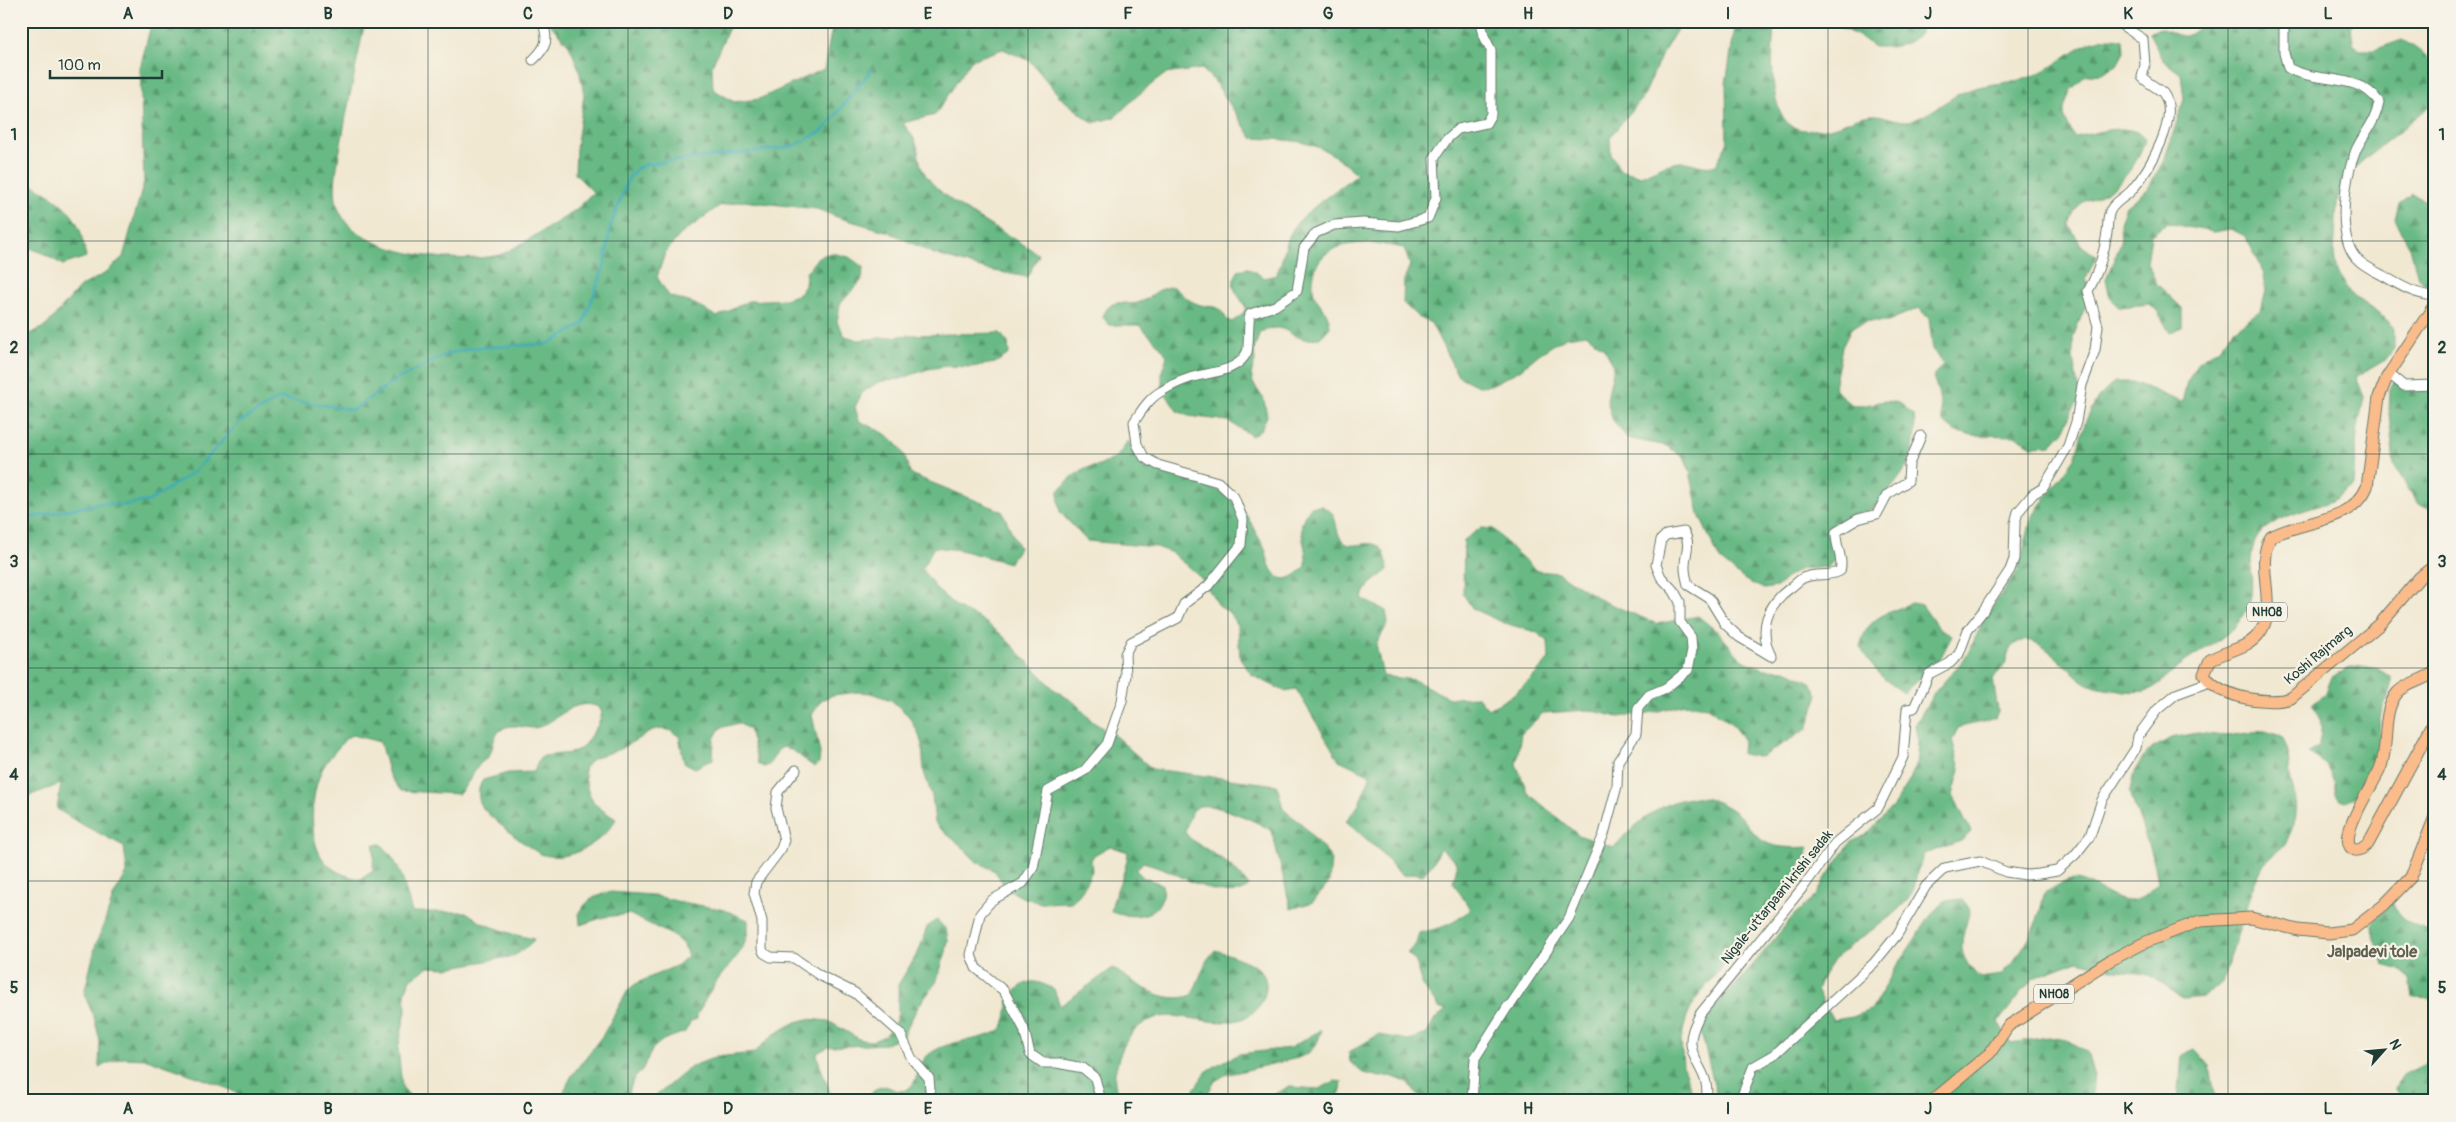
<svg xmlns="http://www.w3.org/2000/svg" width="2456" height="1122" font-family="Pangolin,sans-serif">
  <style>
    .forest { fill: url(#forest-firs); stroke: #447b5c }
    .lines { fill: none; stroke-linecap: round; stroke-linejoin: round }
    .stream { stroke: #3cacb8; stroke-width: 2.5 }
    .minor-casing { stroke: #68796b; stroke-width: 11 }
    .major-casing { stroke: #68796b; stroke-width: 13 }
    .minor { stroke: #fff; stroke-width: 9 }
    .major { stroke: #fabc8b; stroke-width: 11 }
    .grid { fill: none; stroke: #1f3d34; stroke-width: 1; stroke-opacity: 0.55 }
    .labels { text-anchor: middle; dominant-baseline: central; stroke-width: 4.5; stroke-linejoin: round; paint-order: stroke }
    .shield { fill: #f7f3e8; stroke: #60746a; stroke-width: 1 }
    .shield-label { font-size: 12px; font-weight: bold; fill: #1f3d34 }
    .street-label { font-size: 14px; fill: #1f3d34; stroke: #f7f3e8 }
    .quarter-label { font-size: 16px; font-weight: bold; fill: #5f604d; stroke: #f7f3e8 }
    .neatline { fill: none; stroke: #1f3d34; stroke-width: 2 }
    .grid-label { font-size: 16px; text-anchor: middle; font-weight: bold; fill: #1f3d34 }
  </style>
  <defs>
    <pattern id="forest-firs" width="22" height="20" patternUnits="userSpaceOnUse" patternTransform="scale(1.25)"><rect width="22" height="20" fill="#68b984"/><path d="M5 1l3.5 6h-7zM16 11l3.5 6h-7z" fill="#55986d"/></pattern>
  </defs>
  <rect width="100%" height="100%" fill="#f7f3e8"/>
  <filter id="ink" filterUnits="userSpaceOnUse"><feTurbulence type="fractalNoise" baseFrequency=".02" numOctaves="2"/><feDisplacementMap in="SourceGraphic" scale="10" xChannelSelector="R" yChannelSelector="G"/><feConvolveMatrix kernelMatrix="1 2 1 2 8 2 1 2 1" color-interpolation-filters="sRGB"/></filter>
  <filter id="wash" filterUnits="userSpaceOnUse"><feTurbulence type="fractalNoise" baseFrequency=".0096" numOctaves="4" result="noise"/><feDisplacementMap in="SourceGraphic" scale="20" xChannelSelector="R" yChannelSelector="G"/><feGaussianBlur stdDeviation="1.12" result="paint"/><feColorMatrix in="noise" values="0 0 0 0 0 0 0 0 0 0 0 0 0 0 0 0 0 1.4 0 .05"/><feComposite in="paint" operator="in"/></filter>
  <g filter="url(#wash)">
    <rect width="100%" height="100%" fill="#f1e8d1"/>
    <path class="forest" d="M152 21H365C357 62 348 103 341 144 338 163 332 185 337 204 349 255 457 265 499 255 509 253 564 218 574 211 581 206 587 198 593 192L575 174 576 149 584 95 579 69 569 45 547 21H732L712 65 713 89 734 102 759 99 824 69 831 33 838 21H1682L1661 56 1644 96 1610 137 1611 154 1620 170 1641 176C1654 170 1670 161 1686 162 1698 164 1704 169 1716 165L1727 143 1726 83 1735 28 1734 21H1774C1773 48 1765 119 1798 129 1805 131 1817 130 1824 129 1840 127 1855 116 1872 115 1884 114 1896 122 1909 121 1930 117 1946 98 1966 91 1991 81 2019 85 2042 72 2067 59 2092 30 2123 40L2124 52 2117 65 2102 74 2086 75 2070 91 2064 108V116L2074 137C2098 134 2125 120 2146 138 2140 158 2127 179 2108 191 2086 204 2078 196 2069 225L2081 245 2096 256 2086 279 2090 295 2073 337V358L2080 400 2071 412 2064 431 2051 445 2032 446 2016 436 1972 435 1956 432 1943 422 1938 391 1933 376 1943 364 1933 350 1929 319 1919 308 1888 321H1869L1852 327 1842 347 1834 387C1860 424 1868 394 1898 403 1903 404 1909 412 1914 415 1918 448 1909 469 1887 493 1884 498 1879 505 1874 507 1863 514 1844 515 1837 527 1833 534 1836 549 1836 558L1828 567 1801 569 1790 575 1777 587 1764 589 1745 580 1720 560 1699 515 1690 471 1684 458 1667 446 1627 438 1612 419 1607 400 1614 366 1604 348 1586 334 1566 337 1539 354 1520 370 1491 385 1478 386 1458 376 1431 323 1418 317 1403 303 1404 280 1410 265 1404 248C1368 241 1310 235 1313 289 1314 303 1329 307 1330 327L1320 338C1315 338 1309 340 1304 339 1283 333 1285 322 1260 332L1254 350 1255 361 1251 374 1253 383 1264 400 1267 416 1261 429 1252 436 1228 421 1189 416 1177 411 1162 388V371L1167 356C1160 344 1149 336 1140 325H1109L1103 317C1105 312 1107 307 1113 304 1121 301 1129 305 1137 303 1152 299 1157 286 1173 287 1179 291 1186 299 1193 302 1210 311 1216 299 1227 320L1232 322 1242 315 1246 308C1237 291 1227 288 1239 270L1248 268 1265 278 1276 275C1284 260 1284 244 1293 229 1300 215 1342 186 1357 174 1322 140 1297 140 1252 138L1215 82 1202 69 1165 74 1138 95 1115 117 1093 123 1061 98 1030 61 1003 49 971 60 935 115 903 123C908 130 915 138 917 146 919 153 919 162 922 169 942 206 1005 230 1039 255L1027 277 984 269 934 254 889 232 840 218 817 209 743 201 719 206 680 235 665 253 657 277 669 296 695 304 717 317 748 301 785 299 799 294 805 286 806 273 818 257 831 253 849 257 863 267 862 280 840 304 837 322 845 336 859 340 910 335 1000 333 1008 343 1009 354 995 363 971 367 947 366 928 369 900 379 878 382 862 393 855 407 859 421C890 435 902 440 910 474L1002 511 1019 548 1009 563 960 550 934 547 922 569 937 590 958 608 982 620 1002 635 1055 690 1075 703 1093 722 1114 735 1152 769 1277 785 1283 809 1302 824 1331 858 1329 883 1313 902 1291 909 1272 831C1261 823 1206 798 1196 808 1189 813 1187 825 1185 832 1191 842 1204 847 1214 854 1227 862 1240 873 1249 886 1229 904 1189 880 1169 871 1161 867 1152 865 1143 862L1136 870 1144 878 1162 884C1167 917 1134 920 1111 912 1113 892 1127 874 1128 852L1110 846 1094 855 1091 860 1092 871 1080 894 1071 902 1041 903 1022 897 1006 888 995 871 977 862 958 843 938 827 935 822 932 796 924 772 922 745 918 732 908 715 891 700 871 693 859 692 833 695 821 700 812 715 820 753 819 763 815 767C804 761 795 749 783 747L778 750 769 765 764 767 758 764 749 729 738 723 720 728 714 739 713 759 695 768 684 762 679 736 669 730 655 729 620 749 592 759 584 769C588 799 590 803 616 819 604 841 571 862 544 855 534 853 489 817 483 808 477 799 477 788 483 780L508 773 534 772 539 759 544 756 570 753 582 748 598 725 602 713 599 707C573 697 560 719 539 727 525 731 510 719 498 733 493 738 493 748 490 754 488 759 482 761 479 765 472 775 467 785 459 794L401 791 389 775 380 742 352 735 346 738C338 749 326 760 321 772 311 794 308 837 322 858 331 871 347 877 361 879L373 871 374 844H381C401 862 404 886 412 912H466L482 923 512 934 534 939 530 945 514 956 447 968 428 967 410 980 405 992 406 1011 398 1048 402 1087 414 1101H253L220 1085 147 1059 122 1058 99 1067 100 1041 94 1017 84 994 96 944 106 918 114 895 127 873 124 846 79 823 57 809 61 784 25 797 21 802V338L46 326 80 287 104 274 123 257 144 182 140 68Z
      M1826 21H1921L1920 34 1905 44 1890 47H1874L1861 37Z
      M2209 21H2356L2351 26 2353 44 2360 50H2374L2402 40C2430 55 2446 72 2430 106L2361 162 2342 184 2337 202 2334 255 2337 272 2353 296 2389 321 2394 329V349L2386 359 2356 377 2364 397 2357 432 2353 486C2346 491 2339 497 2331 501 2311 510 2269 517 2257 538 2246 556 2255 581 2250 601 2242 632 2205 647 2182 664 2169 672 2161 687 2145 691 2135 693 2103 690 2093 686 2070 678 2042 631 2018 642 2008 647 2008 655 2005 664 2002 669 1996 674 1993 679L1998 711 1995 718C1983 724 1971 723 1958 728L1952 740 1960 769 1953 795 1971 832 1961 841 1924 854C1922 860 1919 866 1917 872 1915 878 1916 886 1913 891 1889 932 1831 941 1817 990L1833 1020 1853 1017 1872 1009 1895 969 1931 915 1944 901 1962 899 1970 909C1962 942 1953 952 1980 978L2002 975C2023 951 2039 926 2044 893 2051 890 2060 883 2068 881 2091 874 2117 912 2141 898 2147 895 2153 887 2158 883L2155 865 2130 792 2133 775 2148 751 2171 738 2198 733 2225 736 2265 731 2282 736 2288 752 2290 777 2296 800 2294 824 2285 845 2264 864 2254 884 2222 982 2203 997 2184 999 2146 973 2116 970 2078 961 2033 978 1998 1022 2011 1043 2048 1037 2067 1040 2088 1053 2094 1073 2091 1101H1774L1753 1099 1738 1094 1725 1097 1716 1093 1701 1031 1708 1014 1743 977 1794 915 1816 896 1827 876 1851 842 1866 835 1894 805 1910 780 1916 764 1918 742 1915 725 1934 693 1966 657 1986 616 2018 571 2032 516 2075 458 2086 420 2098 398 2114 382H2133L2182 402 2187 382 2198 362 2219 348 2233 330 2261 310 2266 291 2261 266 2245 236 2231 229 2213 232 2167 223 2151 235 2147 263 2157 284 2182 308V327L2170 333 2158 312 2150 304 2120 307 2110 298 2106 279 2121 242 2120 223 2126 206 2148 189 2165 158 2184 99 2181 74 2164 61 2149 33 2160 28C2192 41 2182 38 2209 21Z
      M21 178C44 191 70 204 80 230 83 238 84 249 86 257L63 265 41 252 21 245Z
      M2412 194 2426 201 2435 208V288L2431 289 2418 278 2410 247 2395 219 2399 204Z
      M2397 375 2418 389 2435 386V512L2418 504 2394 466 2389 413 2390 389Z
      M1128 441 1141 465C1180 478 1232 483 1252 525 1255 532 1259 538 1263 544 1268 554 1267 568 1277 576 1287 584 1299 573 1306 566 1308 540 1292 529 1311 507L1322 506C1325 508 1330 511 1332 513 1338 522 1335 535 1344 542 1357 554 1383 525 1388 570L1370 584 1362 597C1369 605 1377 605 1386 611L1388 623 1376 645 1383 676 1414 680 1449 698 1478 697 1488 709C1514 697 1531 681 1549 659L1548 641 1536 632 1504 623 1473 609 1463 594 1464 540 1481 528 1494 529 1508 545 1537 571 1558 573 1603 601 1657 624 1698 616 1719 633 1742 660 1765 669 1786 670 1809 681 1818 694 1807 729 1761 757 1742 754 1743 739 1731 723 1707 707 1684 704 1655 712 1619 717 1589 710 1543 713 1521 734 1516 764 1528 793 1578 835 1614 847C1647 812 1690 777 1736 813 1745 820 1751 832 1760 839 1772 849 1794 848 1809 847L1805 858 1776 901 1697 997 1687 1016 1681 1039 1683 1067 1692 1091 1689 1101H1422L1409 1083 1391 1076 1380 1077 1363 1073 1350 1062 1349 1052 1378 1035 1409 1040 1427 1034 1434 1020 1447 1009H1440C1434 1000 1425 991 1421 981 1415 968 1422 965 1407 953L1416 944 1419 933C1441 928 1454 925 1470 909L1453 882 1457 866 1454 859 1440 848 1434 861 1423 875 1414 873 1405 876 1397 871 1380 851 1346 821 1358 806 1371 775 1339 760 1296 689 1284 691 1252 675 1240 658 1238 627 1229 612 1220 607 1201 578 1172 553 1157 547 1087 541 1060 512 1058 492 1071 478 1085 468 1099 466 1116 458Z
      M1911 603 1922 605 1938 628 1952 636 1941 657 1904 693 1884 679 1870 663 1860 647C1867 616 1885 615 1911 603Z
      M2362 666 2378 669 2392 678C2394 694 2382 703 2380 718 2378 730 2382 744 2379 757 2376 775 2362 795 2345 802 2330 796 2338 787 2332 775 2327 764 2319 759 2308 753L2318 747C2322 732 2324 718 2312 705L2326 692 2332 677 2347 669Z
      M610 892 652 895 676 901 725 910 748 920C750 951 730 961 715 984 708 994 703 1004 697 1015V1019L691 1021 685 1032 663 1040 653 1048 642 1070 633 1080 626 1101H559L572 1075 603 1035 628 990 637 983 678 965 688 956 684 945 674 936 629 914 604 917 580 925 579 912C588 900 595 895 610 892Z
      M2392 902C2398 919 2414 928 2432 931L2435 929V999L2413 998 2410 979 2398 969 2384 965 2374 939 2373 923Z
      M937 920 946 929 948 940 946 952 936 983 919 1005 902 1037 886 1044 828 1047 817 1053C819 1070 830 1084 831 1101H647L661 1092 690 1067 716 1057 754 1053 773 1035 796 1022 808 1019 828 1021 861 1040 873 1041 885 1036 894 1025 898 1013V985L919 951 927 927Z
      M1215 950C1225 953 1253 962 1260 970 1275 986 1260 1013 1242 1019 1205 1031 1167 1000 1136 1029 1124 1041 1120 1053 1116 1069 1113 1079 1115 1094 1123 1101H865C887 1071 890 1098 908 1089 918 1083 918 1064 927 1056 945 1040 973 1042 995 1033 1011 1026 1004 1008 1011 996 1013 993 1017 990 1019 988 1031 977 1041 983 1054 989L1060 1006 1113 968C1135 983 1164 1006 1192 995L1207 960Z
      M1321 1030C1318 1046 1313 1051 1298 1058L1225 1075 1215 1081 1203 1101H1186L1206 1072 1217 1065 1239 1054 1290 1048Z
      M2195 1049 2210 1066 2215 1095 2212 1101H2178L2182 1055Z
      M2435 1059V1101H2403L2396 1089 2403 1075Z
      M1335 1081 1342 1082 1341 1091 1334 1101H1259L1289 1087 1319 1089Z"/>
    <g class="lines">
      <path class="stream" d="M21 520 99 503 124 505 149 501 194 472 240 422 280 398 353 410 392 382 447 354 472 348 548 344 583 324 605 264 610 228 628 179 636 169 647 164 792 147 824 130 871 70"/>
    </g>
  </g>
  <g filter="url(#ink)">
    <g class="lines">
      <defs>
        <path id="minor" d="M2284 21V53L2288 68C2317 84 2359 72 2379 102 2375 124 2365 131 2356 150 2345 177 2336 234 2356 258 2362 265 2374 271 2382 275 2399 285 2415 295 2435 296
          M533 60C547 47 549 39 542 21
          M2389 374 2404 386 2435 385
          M1771 656C1758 629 1767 605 1790 588 1795 585 1800 578 1806 577 1818 573 1829 577 1840 571 1844 559 1835 545 1836 532L1858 519 1877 514 1887 495 1908 481 1909 464 1921 436
          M796 770 778 792 776 808 784 840 781 849 756 882 754 893 762 921V949L764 953 771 957 794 958 819 975 855 993 900 1033 912 1059 929 1078 931 1101
          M1101 1101 1095 1078 1083 1068 1057 1063H1043L1030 1054 1024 1029 1004 991 976 968 971 955 980 914 992 900 1023 883 1033 868 1048 791 1084 771 1107 744 1122 701 1126 675 1125 654 1131 642 1178 618 1184 604 1208 586 1241 545 1243 520 1234 497 1218 482 1158 465 1144 457 1137 444 1134 422C1142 410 1149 398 1162 391 1170 386 1181 381 1190 378 1208 372 1238 373 1247 352 1249 348 1248 323 1250 314L1275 306 1297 291 1304 248 1316 233 1334 225 1363 223 1399 226 1428 218 1436 198 1434 158 1447 139 1458 129 1486 123 1491 114V50L1484 36 1481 21
          M1472 1101 1475 1058 1508 1006 1511 1004 1569 918 1604 834 1617 786 1618 761 1636 734 1638 708 1649 695 1666 688 1688 670 1692 650 1691 637 1680 622V602L1674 591 1661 577 1656 565 1661 540 1666 535 1684 532C1692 545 1684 555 1685 568 1685 574 1687 580 1688 585L1709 598 1725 624 1739 637 1771 656
          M1706 1101C1711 1073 1693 1066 1691 1044 1690 1033 1696 1023 1700 1014L1804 886 1835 843 1878 808 1903 757 1907 709 1914 708 1929 674 1950 663 1959 654 1968 630 1983 611 2010 570 2014 559 2015 523 2018 512 2033 494 2043 488 2068 446 2076 422 2082 385 2095 350 2098 326 2088 291C2098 274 2104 253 2107 233 2108 226 2107 218 2110 211 2115 201 2126 197 2132 190 2149 170 2181 117 2163 93 2160 89 2147 83 2142 77L2145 65 2143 39 2123 26 2119 21
          M1740 1101 1753 1067 1774 1055 1874 963 1897 935 1926 886 1945 868 1980 861 2006 872 2026 875 2039 874 2057 871 2075 855 2090 836 2102 800 2136 748 2138 736 2157 710 2176 694 2209 682"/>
        <path id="major" d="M2435 304 2387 377 2379 397 2367 487C2352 523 2302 520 2271 537 2251 567 2287 618 2249 643 2237 650 2222 653 2210 660L2204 674C2218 697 2267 706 2291 698L2379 625 2420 577 2435 565
          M2435 672C2424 680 2407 683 2398 692 2380 713 2390 746 2380 769 2375 782 2332 843 2355 850 2360 851 2364 847 2368 844L2435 720
          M1932 1101 1990 1053 2008 1026 2109 961 2146 942 2200 921 2251 918 2298 930 2328 933 2352 930 2384 905 2411 877 2435 817"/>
      </defs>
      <use href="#minor" class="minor-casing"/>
      <use href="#major" class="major-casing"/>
      <use href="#minor" class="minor"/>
      <use href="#major" class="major"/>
    </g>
  </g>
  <path class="grid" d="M228 21V1101M428 21V1101M628 21V1101M828 21V1101M1028 21V1101M1228 21V1101M1428 21V1101M1628 21V1101M1828 21V1101M2028 21V1101M2228 21V1101M21 241H2435M21 454H2435M21 668H2435M21 881H2435"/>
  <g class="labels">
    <g class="shield">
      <rect x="2247" y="602.5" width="40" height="19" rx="4"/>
      <rect x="2034" y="984.5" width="40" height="19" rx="4"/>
    </g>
    <g class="shield-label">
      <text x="2267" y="612">NH08</text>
      <text x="2054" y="994">NH08</text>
    </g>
    <g class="street-label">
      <text transform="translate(2318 655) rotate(-40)">Koshi Rajmarg</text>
      <text transform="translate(1777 897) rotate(-51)">Nigale-uttarpaani krishi sadak</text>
    </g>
    <g class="quarter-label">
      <text x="2372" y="952">Jalpadevi tole</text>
    </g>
  </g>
  <rect width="2456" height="1122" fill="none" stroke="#f7f3e8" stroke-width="55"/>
  <g transform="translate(2384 1050) rotate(63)" stroke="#f7f3e8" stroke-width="4" paint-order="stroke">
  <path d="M0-4L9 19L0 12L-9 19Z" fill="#1f3d34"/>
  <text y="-8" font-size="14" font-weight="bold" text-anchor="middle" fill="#1f3d34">N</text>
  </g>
  <path d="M50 70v8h112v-8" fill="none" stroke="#1f3d34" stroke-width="2.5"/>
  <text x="58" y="70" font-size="15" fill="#1f3d34" stroke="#f7f3e8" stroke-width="4" paint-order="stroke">100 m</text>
  <rect x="28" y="28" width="2400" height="1066" class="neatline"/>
  <g class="grid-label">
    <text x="128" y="19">A</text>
    <text x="328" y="19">B</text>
    <text x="528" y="19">C</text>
    <text x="728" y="19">D</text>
    <text x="928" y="19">E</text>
    <text x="1128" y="19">F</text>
    <text x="1328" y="19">G</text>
    <text x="1528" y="19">H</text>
    <text x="1728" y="19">I</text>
    <text x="1928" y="19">J</text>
    <text x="2128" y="19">K</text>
    <text x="2328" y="19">L</text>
    <text x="14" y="140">1</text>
    <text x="2442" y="140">1</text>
    <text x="14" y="353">2</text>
    <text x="2442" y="353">2</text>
    <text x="14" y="567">3</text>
    <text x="2442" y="567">3</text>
    <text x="14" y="780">4</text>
    <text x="2442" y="780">4</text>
    <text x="14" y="993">5</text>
    <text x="2442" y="993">5</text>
    <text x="128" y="1114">A</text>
    <text x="328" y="1114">B</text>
    <text x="528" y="1114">C</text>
    <text x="728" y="1114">D</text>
    <text x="928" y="1114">E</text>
    <text x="1128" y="1114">F</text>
    <text x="1328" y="1114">G</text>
    <text x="1528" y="1114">H</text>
    <text x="1728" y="1114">I</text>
    <text x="1928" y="1114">J</text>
    <text x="2128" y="1114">K</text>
    <text x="2328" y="1114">L</text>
  </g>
</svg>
